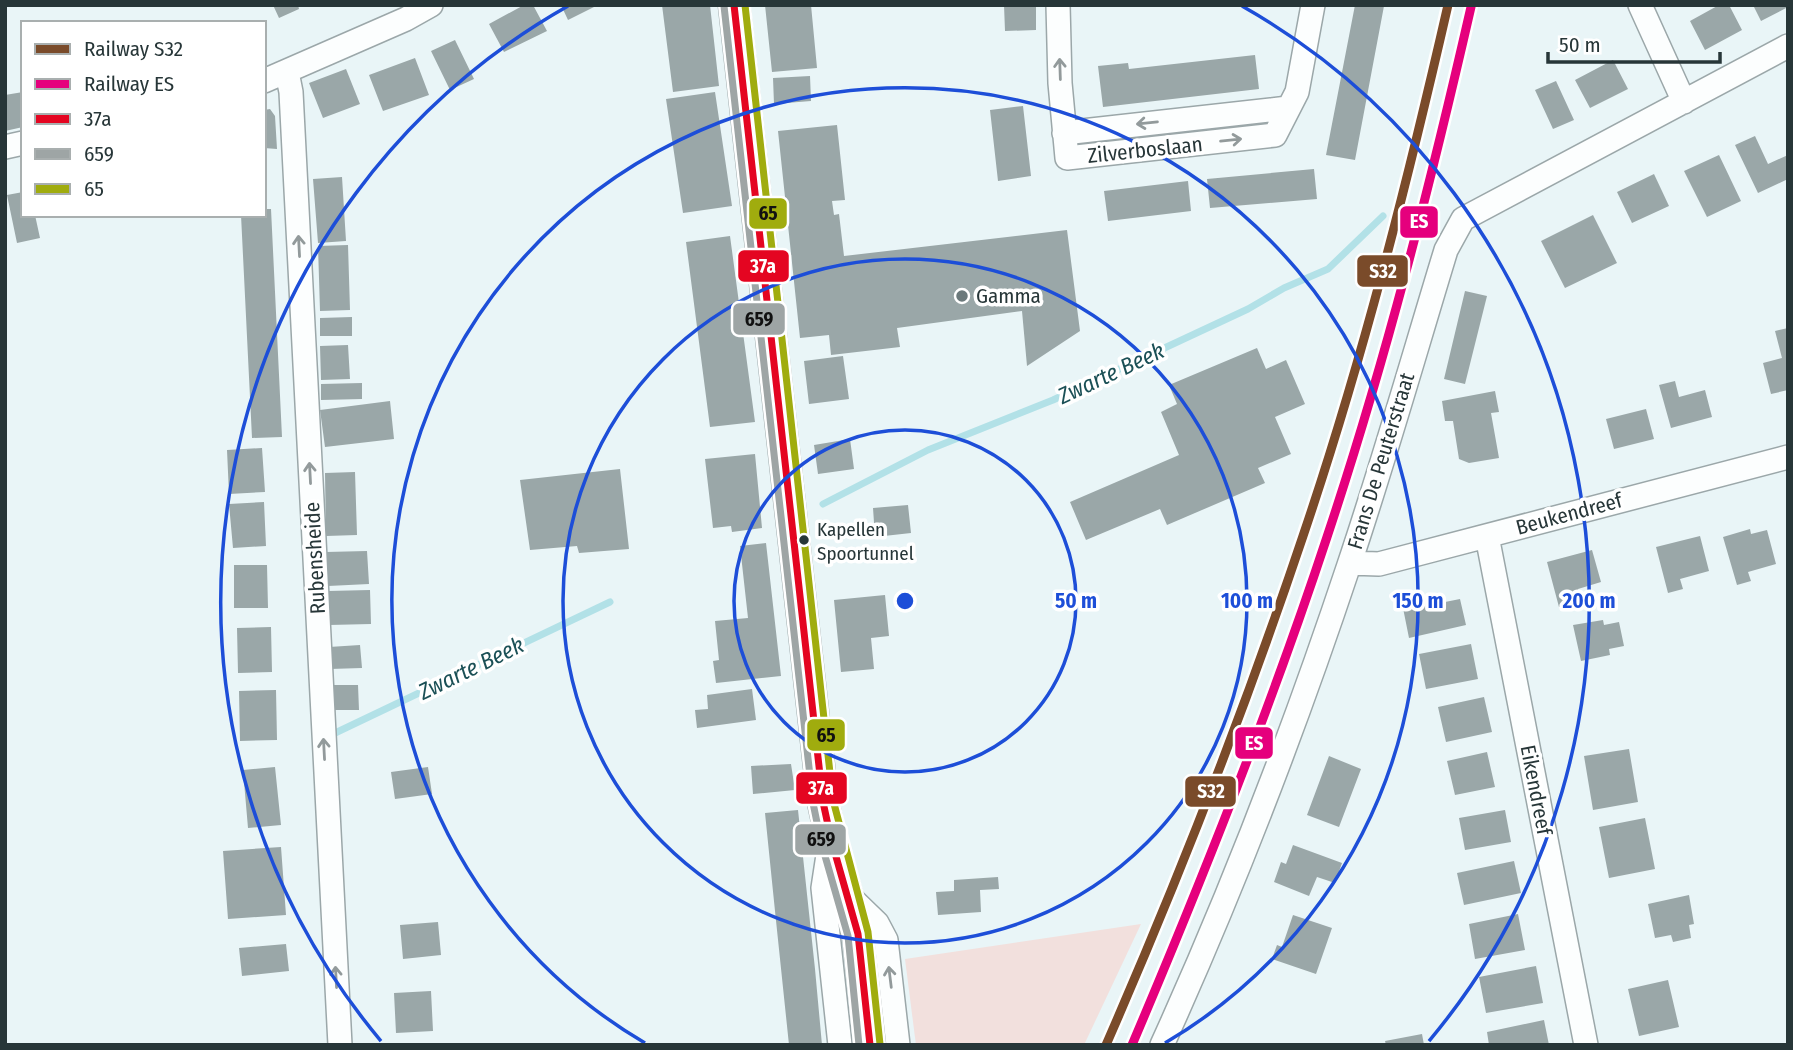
<svg xmlns="http://www.w3.org/2000/svg" width="1793" height="1050" font-family="'Fira Sans Condensed',sans-serif">
  <style>
    .green { fill: #f2e0dd }
    .lines { fill: none; stroke-linecap: round; stroke-linejoin: round }
    .stream { stroke: #b2e1e7; stroke-width: 7 }
    .building { fill: #9aa7a8 }
    .minor-casing { stroke: #9ba7a9; stroke-width: 26 }
    .major-casing { stroke: #9ba7a9; stroke-width: 33 }
    .minor { stroke: #fcfefe; stroke-width: 23 }
    .major { stroke: #fcfefe; stroke-width: 30 }
    .bus-1-casing { stroke: #fff; stroke-width: 12 }
    .bus-2-casing { stroke: #fff; stroke-width: 12 }
    .bus-3-casing { stroke: #fff; stroke-width: 12 }
    .bus-1 { stroke: #e40521; stroke-width: 7 }
    .bus-2 { stroke: #9ea5a5; stroke-width: 7 }
    .bus-3 { stroke: #a0ac0e; stroke-width: 7 }
    .rail-1-casing { stroke: #fff; stroke-width: 14 }
    .rail-2-casing { stroke: #fff; stroke-width: 14 }
    .rail-1 { stroke: #7a4b2a; stroke-width: 9 }
    .rail-2 { stroke: #e5007d; stroke-width: 9 }
    .oneway { stroke: #929a9b }
    .ring { fill: none; stroke: #1d4ed8; stroke-width: 3.5 }
    .poi-dot { fill: #6b797b; stroke: #fff; stroke-width: 2.5 }
    .bus-dot { fill: #273638; stroke: #fff; stroke-width: 2.5 }
    .labels { text-anchor: middle; dominant-baseline: central; stroke-width: 7; stroke-linejoin: round; paint-order: stroke }
    .bus-label { font-size: 19px; fill: #273638; stroke: #fff; text-anchor: start }
    .street-label { font-size: 21px; fill: #273638; stroke: #fff }
    .poi-label { font-size: 21px; fill: #273638; stroke: #fff; text-anchor: start }
    .water-label { font-size: 23px; font-style: italic; fill: #1b5056; stroke: #fff }
    .centre { fill: #1d4ed8; stroke: #fff; stroke-width: 3.5 }
    .ring-label { font-size: 21px; text-anchor: middle; font-weight: bold; fill: #1d4ed8; stroke: #fff; stroke-width: 7; stroke-linejoin: round; paint-order: stroke }
    .line-badge { stroke: #fff; stroke-width: 2.5 }
    .badge-label { font-size: 19px; text-anchor: middle; font-weight: bold; fill: #fff }
    .pale-badge-label { font-size: 19px; text-anchor: middle; font-weight: bold; fill: #111 }
  </style>
  <rect width="100%" height="100%" fill="#e9f5f7"/>
  <path class="green" d="M1141 924 1084 1045H916L905 959Z"/>
  <g class="lines">
    <path class="stream" d="M823 504 928 450 1053 400 1248 309 1284 288 1328 269 1383 216
      M333 734 610 602"/>
  </g>
  <path class="building" d="M273 5H298L299 9 279 18Z
    M524 5H533L547 31 504 52 489 24Z
    M561 5H598L568 20Z
    M662 5H710L719 86 673 92Z
    M765 5H811L817 68 772 72Z
    M1004 5H1036V30L1005 31Z
    M1355 5 1384 6 1355 160 1326 155Z
    M1719 5H1729L1742 30 1705 50 1690 21Z
    M1753 5H1788V7L1761 21Z
    M455 40 474 79 450 90 431 51Z
    M1255 55 1259 89 1103 107 1098 66 1128 63 1129 69Z
    M415 58 429 95 383 111 369 75Z
    M1613 60 1628 89 1590 108 1575 80Z
    M346 69 360 104 323 118 309 83Z
    M810 76 811 101 774 104 773 78Z
    M1556 81 1574 120 1553 129 1535 90Z
    M23 92V127L5 131V95Z
    M715 92 732 206 683 213 666 99Z
    M1023 106 1031 176 998 181 990 110Z
    M270 109 275 116 277 149 264 148V110Z
    M837 125 845 200 832 201 834 215 839 214 844 256 1067 230 1080 331 1027 366 1022 311 897 328 900 347 831 355 829 335 800 338 778 131Z
    M1755 136 1768 164 1788 155V179L1758 193 1735 145Z
    M1719 155 1741 201 1707 217 1684 171Z
    M1314 169 1317 199 1210 208 1207 179Z
    M1654 174 1669 206 1632 223 1617 192Z
    M342 177 346 241 318 243 313 179Z
    M1188 181 1191 211 1108 221 1104 191Z
    M23 192V215H35L40 238 17 243 7 195Z
    M264 209H271L282 437 252 438 241 215H264Z
    M1593 215 1617 263 1565 288 1541 241Z
    M730 236 755 422 710 427 686 242Z
    M348 245 350 310 320 311 318 246Z
    M1465 291 1487 296 1465 384 1444 379Z
    M352 317V336H320V318Z
    M1788 328V390L1771 394 1763 363 1782 358 1775 331Z
    M348 345 350 379 321 380 320 346Z
    M1257 348 1266 369 1286 360 1305 404 1275 417 1291 454 1258 468 1265 483 1167 525 1160 509 1086 540 1070 502 1179 455 1161 412 1177 404 1169 385Z
    M843 356 849 399 809 404 804 361Z
    M1675 381 1679 397 1705 390 1712 417 1671 428 1659 385Z
    M362 383V399L321 400V384Z
    M1495 391 1499 412 1491 413 1499 458 1469 463 1459 459 1453 421H1445L1442 401Z
    M390 401 394 439 325 447 320 410Z
    M1646 409 1654 439 1614 449 1606 419Z
    M850 439 854 469 818 474 814 445Z
    M262 448 265 492 229 494 227 450Z
    M755 454 762 528 732 532 731 526 713 528 705 459Z
    M620 469 629 549 579 553 577 546 530 550 520 480Z
    M355 472 357 535 326 536 325 473Z
    M264 502 266 546 233 548 229 504Z
    M908 505 911 533 875 537 873 508Z
    M1750 529 1751 534 1767 530 1776 564 1748 572 1751 581 1737 585 1723 537Z
    M1700 536 1709 571 1680 579 1683 589 1668 593 1656 547Z
    M766 543 781 676 716 683 713 661 719 660 715 621 748 618 740 546Z
    M1592 550 1601 582 1578 589 1582 601 1559 607 1547 562Z
    M367 551 369 584 328 586 326 552Z
    M234 565H267L268 608H234Z
    M370 590 371 624 329 625 328 591Z
    M885 595 889 636 871 638 874 669 841 672 834 600Z
    M1429 597 1430 605 1460 599 1466 625 1409 638 1402 603Z
    M1603 620 1604 625 1619 622 1624 646 1609 649 1610 655 1581 661 1573 625Z
    M271 627 272 672 238 673 237 628Z
    M1471 644 1478 679 1426 689 1419 654Z
    M360 645 362 668 330 669 329 647Z
    M330 685H358L359 710H330Z
    M752 689 756 720 697 728 695 710 708 709 707 695Z
    M276 690 277 740 240 741 239 691Z
    M1484 697 1492 732 1446 742 1438 707Z
    M1629 749 1638 802 1593 810 1584 756Z
    M1487 752 1495 787 1455 795 1447 761Z
    M1329 756 1361 769 1339 827 1307 815Z
    M791 764 795 790 753 794 751 766Z
    M275 767 281 825 248 828 243 770Z
    M428 767 432 794 395 799 391 772Z
    M798 810 815 969 822 1045H789L775 911 765 813Z
    M1505 810 1511 842 1465 850 1459 818Z
    M1645 818 1655 869 1609 878 1599 827Z
    M1293 845 1342 863 1335 883 1317 877 1309 896 1274 882 1281 862 1286 864Z
    M281 847 286 915 228 919 223 851Z
    M1514 861 1521 893 1464 905 1457 873Z
    M998 877 999 889 980 890 981 912 938 915 936 892 954 891V880Z
    M1689 895 1694 924 1689 925 1691 938 1673 942 1671 935 1655 938 1648 904Z
    M1518 914 1525 950 1475 959 1469 924Z
    M1293 915 1332 928 1316 974 1272 959 1277 945 1282 947Z
    M438 922 441 955 403 959 400 925Z
    M286 944 289 971 242 976 239 948Z
    M1536 966 1543 1003 1486 1013 1479 977Z
    M1668 980 1679 1027 1639 1036 1628 989Z
    M431 991 433 1031 396 1033 394 993Z
    M1544 1020 1549 1045H1489L1487 1032Z
    M1422 1034 1424 1045H1386L1385 1041Z"/>
  <g class="lines">
    <defs>
      <path id="minor" d="M1058 5 1060 83 1067 158 1275 135 1297 92 1313 5
        M1640 5 1684 102
        M287 72 291 92 340 1045
        M264 81 406 19 431 5
        M1064 133 1288 108
        M5 147 23 143
        M1487 536 1586 1045
        M1350 563 1379 564 1788 457
        M830 842 823 888 840 1045
        M846 893 877 923 886 940 898 1045
        M1162 1045C1233 889 1295 727 1349 565 1384 461 1414 355 1446 250L1463 219 1788 46"/>
      <path id="major" d="M734 5 823 802 831 839 858 934 870 1045"/>
    </defs>
    <use href="#minor" class="minor-casing"/>
    <use href="#major" class="major-casing"/>
    <use href="#minor" class="minor"/>
    <use href="#major" class="major"/>
    <defs>
      <path id="bus-1" d="M734 5 823 802 831 839 858 934 870 1045"/>
      <path id="bus-2" d="M724 6 813 803 821 842 848 936 859 1045"/>
      <path id="bus-3" d="M745 5 833 800 868 932 880 1044"/>
    </defs>
    <use href="#bus-1" class="bus-1-casing"/>
    <use href="#bus-2" class="bus-2-casing"/>
    <use href="#bus-3" class="bus-3-casing"/>
    <use href="#bus-1" class="bus-1"/>
    <use href="#bus-2" class="bus-2"/>
    <use href="#bus-3" class="bus-3"/>
    <defs>
      <path id="rail-1" d="M1106 1045C1179 878 1245 709 1303 536 1362 362 1407 184 1448 5"/>
      <path id="rail-2" d="M1132 1045C1203 878 1270 710 1327 537 1385 363 1430 186 1471 7"/>
    </defs>
    <use href="#rail-1" class="rail-1-casing"/>
    <use href="#rail-2" class="rail-2-casing"/>
    <use href="#rail-1" class="rail-1"/>
    <use href="#rail-2" class="rail-2"/>
  </g>
  <defs><path id="oneway-shaft" d="M-6 0H5M1.5-3L5.5 0L1.5 3" fill="none" stroke-width="1.6" stroke-linecap="round" stroke-linejoin="round" transform="scale(1.75)"/></defs>
  <g class="oneway">
    <use href="#oneway-shaft" transform="translate(1060 69) rotate(-92)"/>
    <use href="#oneway-shaft" transform="translate(1147 123) rotate(174)"/>
    <use href="#oneway-shaft" transform="translate(1231 140) rotate(-6)"/>
    <use href="#oneway-shaft" transform="translate(299 246) rotate(-93)"/>
    <use href="#oneway-shaft" transform="translate(310 473) rotate(-93)"/>
    <use href="#oneway-shaft" transform="translate(324 749) rotate(-93)"/>
    <use href="#oneway-shaft" transform="translate(336 977) rotate(-93)"/>
    <use href="#oneway-shaft" transform="translate(890 977) rotate(-97)"/>
  </g>
  <g class="ring">
    <circle cx="905" cy="601" r="171"/>
    <circle cx="905" cy="601" r="342"/>
    <path d="M645 1043A513 513 0 1 1 1165 1043"/>
    <path d="M381 1041A684 684 0 0 1 568 6M1242 6A684 684 0 0 1 1429 1041"/>
  </g>
  <circle class="poi-dot" cx="962" cy="296" r="7"/>
  <circle class="bus-dot" cx="804" cy="540" r="6"/>
  <g class="labels">
    <g class="bus-label">
      <text x="817" y="529">Kapellen<tspan x="817" dy="24">Spoortunnel</tspan></text>
    </g>
    <g class="street-label">
      <text transform="translate(1145 150) rotate(-6)">Zilverboslaan</text>
      <text transform="translate(1381 461) rotate(-73)">Frans De Peuterstraat</text>
      <text transform="translate(1569 514) rotate(-15)">Beukendreef</text>
      <text transform="translate(315 558) rotate(-93)">Rubensheide</text>
      <text transform="translate(1536 790) rotate(79)">Eikendreef</text>
    </g>
    <g class="poi-label">
      <text x="976" y="296">Gamma</text>
    </g>
    <g class="water-label">
      <text transform="translate(1111 373) rotate(-25)">Zwarte Beek</text>
      <text transform="translate(471 668) rotate(-26)">Zwarte Beek</text>
    </g>
  </g>
  <circle cx="905" cy="601" r="10" class="centre"/>
  <g class="ring-label">
    <text x="1076" y="608">50 m</text>
    <text x="1247" y="608">100 m</text>
    <text x="1418" y="608">150 m</text>
    <text x="1589" y="608">200 m</text>
  </g>
  <g class="line-badge">
    <rect x="748" y="197" width="40" height="33" rx="7" fill="#a0ac0e"/>
    <rect x="1399" y="205" width="40" height="34" rx="7" fill="#e5007d"/>
    <rect x="737" y="249" width="53" height="34" rx="7" fill="#e40521"/>
    <rect x="1356" y="254" width="53" height="34" rx="7" fill="#7a4b2a"/>
    <rect x="732" y="302" width="54" height="34" rx="7" fill="#9ea5a5"/>
    <rect x="806" y="718" width="40" height="34" rx="7" fill="#a0ac0e"/>
    <rect x="1234" y="726" width="40" height="34" rx="7" fill="#e5007d"/>
    <rect x="795" y="771" width="53" height="34" rx="7" fill="#e40521"/>
    <rect x="1184" y="775" width="53" height="33" rx="7" fill="#7a4b2a"/>
    <rect x="794" y="823" width="53" height="33" rx="7" fill="#9ea5a5"/>
  </g>
  <g class="badge-label">
    <text x="1419" y="228">ES</text>
    <text x="763" y="273">37a</text>
    <text x="1383" y="278">S32</text>
    <text x="1254" y="750">ES</text>
    <text x="821" y="795">37a</text>
    <text x="1211" y="798">S32</text>
  </g>
  <g class="pale-badge-label">
    <text x="768" y="220">65</text>
    <text x="759" y="326">659</text>
    <text x="826" y="742">65</text>
    <text x="821" y="846">659</text>
  </g>
  <rect width="1793" height="1050" fill="none" stroke="#273638" stroke-width="14"/>
  <rect x="21" y="21" width="245" height="196" fill="#ffffff" stroke="#a9afaf" stroke-width="2"/>
  <rect x="35" y="44" width="35" height="10" fill="#7a4b2a" stroke="#a9afaf" stroke-width="2"/>
  <text x="84" y="56" font-size="21" fill="#273638">Railway S32</text>
  <rect x="35" y="79" width="35" height="10" fill="#e5007d" stroke="#a9afaf" stroke-width="2"/>
  <text x="84" y="91" font-size="21" fill="#273638">Railway ES</text>
  <rect x="35" y="114" width="35" height="10" fill="#e40521" stroke="#a9afaf" stroke-width="2"/>
  <text x="84" y="126" font-size="21" fill="#273638">37a</text>
  <rect x="35" y="149" width="35" height="10" fill="#9ea5a5" stroke="#a9afaf" stroke-width="2"/>
  <text x="84" y="161" font-size="21" fill="#273638">659</text>
  <rect x="35" y="184" width="35" height="10" fill="#a0ac0e" stroke="#a9afaf" stroke-width="2"/>
  <text x="84" y="196" font-size="21" fill="#273638">65</text>
  <path d="M1548 52v10h172v-10" fill="none" stroke="#273638" stroke-width="3.5"/>
  <text x="1559" y="52" font-size="21" fill="#273638" stroke="#ffffff" stroke-width="5" paint-order="stroke">50 m</text>
</svg>
